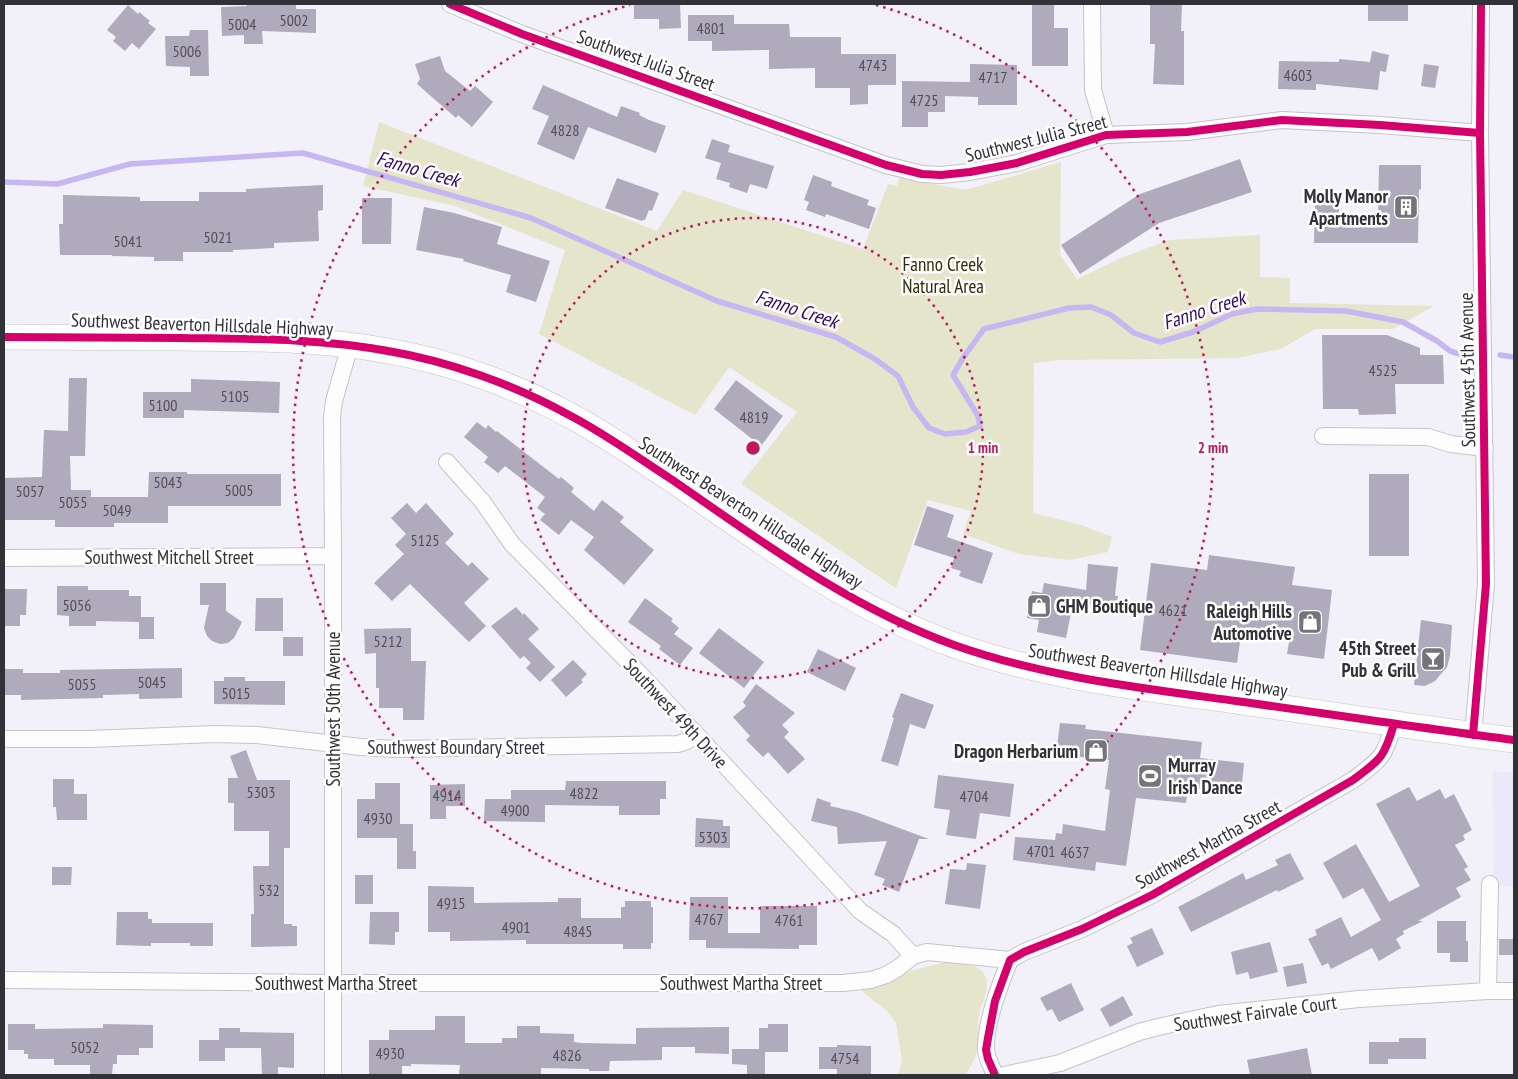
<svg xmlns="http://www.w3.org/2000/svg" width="1518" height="1079" font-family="'PT Sans Narrow',sans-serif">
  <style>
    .built { fill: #ebe8fa }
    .green { fill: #e4e5cb }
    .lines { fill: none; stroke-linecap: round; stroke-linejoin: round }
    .stream { stroke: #c6b7f2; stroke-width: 5.5 }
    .building { fill: #afaabc }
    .minor-casing { stroke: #c4c3ca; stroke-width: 18 }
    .primary-casing { stroke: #c4c3ca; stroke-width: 26 }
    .minor { stroke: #fdfdfe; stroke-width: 16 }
    .primary { stroke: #fdfdfe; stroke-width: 25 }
    .cycleway-casing { stroke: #fff; stroke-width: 11 }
    .cycleway { stroke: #d6006c; stroke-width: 8 }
    .ring { fill: none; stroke: #c2185b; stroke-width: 2.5; stroke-dasharray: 2.5 5 }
    .labels { text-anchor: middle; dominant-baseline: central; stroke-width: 5; stroke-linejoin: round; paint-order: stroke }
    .number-label { font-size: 16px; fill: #514f59 }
    .street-label { font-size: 19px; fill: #323138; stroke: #fff }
    .poi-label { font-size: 19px; font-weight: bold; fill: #323138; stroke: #fff; text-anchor: end }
    .park-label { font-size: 19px; fill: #2c2d04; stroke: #fff }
    .water-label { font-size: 20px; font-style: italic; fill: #350c6c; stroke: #fff }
    .centre { fill: #c2185b; stroke: #fff; stroke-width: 2.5 }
    .ring-label { font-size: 15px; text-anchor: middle; font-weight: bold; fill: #c2185b; stroke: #fff; stroke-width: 5; stroke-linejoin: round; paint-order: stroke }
  </style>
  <rect width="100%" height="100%" fill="#f2f0f8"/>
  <path class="built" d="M1493 771 1514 773V886H1494Z"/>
  <path class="green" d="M379 122 657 231 683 190 863 249 888 184 897 186 899 178 966 190 1061 162 1060 255 1077 279 1121 258 1169 240 1260 235V277L1290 278V303L1434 306 1393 329H1315L1281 349 1237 358 1061 360 1034 363 1033 513 1081 525 1112 537 1108 552 1070 560 1019 554 963 534 971 511 928 500 896 588 741 484 797 412 729 367 695 415 539 334 565 250 455 206 363 186Z
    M943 963C959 963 987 962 987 985 987 995 981 1005 979 1015 977 1028 979 1042 976 1054 974 1062 969 1068 966 1075H898L902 1060 896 1023 887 1011 862 991C891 976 912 970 943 963Z"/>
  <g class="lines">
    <path class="stream" d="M4 182 57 184 130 164 303 153 531 218 717 301 836 337 875 359 898 376 913 407 929 428 945 434 966 432 980 426 978 416 953 375 963 358 984 329 1069 308 1091 307 1111 315 1134 333 1160 342 1193 332 1232 314 1257 309 1346 311 1403 322 1437 341 1450 351 1463 355
      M1500 355 1514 357"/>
  </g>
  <path class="building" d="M247 4H296V9H316V33L262 31 263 44H244V35L222 36 221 7 247 6Z
    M634 4H680L681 28 659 29V19H634Z
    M1150 4H1182L1181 31H1184V85L1153 84 1155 44H1150Z
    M1368 4H1408V21H1368Z
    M128 5 138 14 139 12 150 21 148 23 156 29 139 49 132 43 125 51 113 41 116 37 107 30Z
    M1032 5H1054V28H1068V66H1032Z
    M688 15H734V24H789L790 37H841V54H896V85H868V104L850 105V88H815V68L769 69V50L712 51V41H688Z
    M190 30H208L209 76H190V67L166 66 165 36H189Z
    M1372 51 1389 55 1386 72 1380 71 1378 90 1316 84V90L1278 89 1279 61 1339 62V59L1370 62Z
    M440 56 445 71 470 91 475 86 493 102 472 127 458 115 456 118 417 84 420 79 415 64Z
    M970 64 1017 65V105H978V97L945 96V112H928V127H902V81L970 82Z
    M1424 64 1439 66 1435 88 1421 86Z
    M543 85 617 117 621 106 640 113 639 115 649 120 666 126 656 153 588 127 574 160 537 144 549 116 532 109Z
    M712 139 730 145 728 152 774 166 767 189 750 184 747 193 729 187 730 183 716 179 721 163 705 158Z
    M1240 159 1252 192 1159 223 1080 274 1061 245 1140 194Z
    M1379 165H1421V189L1419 190 1418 243H1314L1315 201 1339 202V216H1378Z
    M813 175 832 182 831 186 869 200 867 205 876 208 869 229 826 214 825 217 806 210 809 202 804 200Z
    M617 178 659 193 652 211 649 210 645 220H643L642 221 605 208Z
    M323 185V210L318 211 319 241 274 243V248L233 250V252H183V261H154V257L112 256V255H60L59 224H63V195L140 197V201H199V192H246V189Z
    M362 198H392L391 244H362Z
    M424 207 454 213 502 227 497 244 550 261 536 302 506 292 511 275 463 261 464 259 416 250Z
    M1322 335H1387L1420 348V355H1443L1444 384H1395L1396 414 1359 415 1358 409H1323Z
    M69 378H87L85 456H70L71 490H91V497H148L149 472H187V474H281V506H168V523H114V527H55V520H4V478L42 477 44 430 68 431Z
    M191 379 280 382 279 413 184 410V418H143V392H191Z
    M736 380 783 416 761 446 714 409Z
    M477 422 486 429 488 425 496 432 497 431 559 479 561 477 574 488 571 492 594 511 602 500 624 517 620 522 654 550 624 585 584 550 594 537 571 520 559 535 540 520 545 514 537 508 545 497 505 466 498 473 484 462 488 457 464 437Z
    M1369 474H1409V556H1369Z
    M407 503 416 513 426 503 454 534 445 543 468 566 472 562 489 579 464 603 486 626 469 642 410 584 392 601 374 583 404 554 395 545 406 534 391 518Z
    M927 506 954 515 947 537 993 553 982 584 959 576 961 571 951 568 954 558 914 545Z
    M1209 555 1295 567 1292 585 1332 590 1324 659 1287 654 1289 642 1241 635 1237 663 1140 650 1151 563 1207 570Z
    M1088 564 1118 567 1115 596H1118L1116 608 1073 603 1066 638 1037 632 1039 620 1027 618 1032 591 1042 593 1044 583 1086 590Z
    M200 583H226V611L242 622 234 638 228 643 220 644 212 641 207 636 204 628 209 605H200Z
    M57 586H88V590H129V596H141V617H154V639H139V622L96 621V626H69V616L57 615Z
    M5 589H27L26 615H20V626H4Z
    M256 598H283V631H255Z
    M645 598 673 619 671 621 679 628 674 634 693 648 680 665 659 649 661 646 628 622Z
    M516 607 523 615 524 613 539 629 528 639 555 667 540 682 526 668 531 663 524 656 520 659 491 626Z
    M1421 620 1452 625 1450 656 1447 667 1435 681 1425 686 1414 685Z
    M411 628V661H426L424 720H403V708H379V688H376V653L365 654 364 629Z
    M719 628 764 662 744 688 699 653Z
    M283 637H303V656H283Z
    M818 649 856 668 845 691 807 672Z
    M573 660 587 674 581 680 583 682 566 697 551 680Z
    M182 668V698L139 699V694L103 695V698L21 700V695H4V669H23V673H60V670Z
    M224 677H245V681H285V705L214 704V681H224Z
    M756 684 795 713 782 725 789 732 784 737 805 759 788 774 768 752 763 757 746 740 750 736 733 717 746 706 743 702Z
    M901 693 934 705 925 729 910 724 898 766 881 761 894 718 892 717Z
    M1060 723 1086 725 1085 729 1202 742 1200 758 1244 763 1241 794 1188 787 1186 803 1136 798 1126 866 1096 862 1095 871 1013 860 1015 837 1055 840 1056 833 1062 834 1063 824 1105 831 1110 790 1105 789 1109 760 1062 755 1063 748 1057 747Z
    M246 750 257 780H290V848H284V924H292V926H297V946L251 947V914H254L253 866H269V831H234V803H228V778H238L230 756Z
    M938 775 1014 784 1010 817 980 813 976 839 946 835 950 810 934 808Z
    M53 779H74V794H87V820H57L56 807H53Z
    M566 781H666V799H660V815H619V806L545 805V822L484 821 485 799H511V790H565Z
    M375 783H400V824H413V851H416V869H397V838H357V799H375Z
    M465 784V806H446V819H430V785Z
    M1409 787 1417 801 1440 789 1445 799 1454 794 1472 830 1463 835 1465 840 1455 845 1468 867 1464 869 1471 880 1456 888 1461 897 1418 921H1423L1403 931 1404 934 1396 939 1401 948 1379 961 1372 948 1331 969 1328 963 1322 966 1308 939 1317 935 1315 930 1341 917 1351 937 1381 920 1363 888 1343 899 1323 863 1356 844 1389 902 1420 886 1376 804Z
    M817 798 831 803 830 806 856 812 929 839H919L899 892 882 885 885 879 874 875 887 841 838 844 837 827 811 821Z
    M696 818 723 820V826H730V848L695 847Z
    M1290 853 1304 879 1278 892 1277 890 1191 932 1178 907 1243 873 1246 880 1278 865 1275 860Z
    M967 863 986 865 980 909 945 904 950 869 966 870Z
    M52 867H72L71 885H52Z
    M355 875H373V904H355Z
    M428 886 474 887V903L558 902V898H581V918H621V907H625V901H651V907H653V943H651V949H623V944H526V940L450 941V932H428Z
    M690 897H728V933H760V906H817V945H799V949L706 948V940H689Z
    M117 912H148V919H152V923H213V946H190V943H151V946L116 945Z
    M370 912H399V932H395V945L369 944Z
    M1437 921H1466V941H1468V962H1450V953H1437Z
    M1152 928 1164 954 1137 967 1127 946 1133 943 1130 938Z
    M1499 939H1514V955H1499Z
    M1270 942 1278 972 1250 979 1248 972 1236 975 1231 952Z
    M1303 963 1307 983 1287 987 1283 967Z
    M1071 983 1084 1010 1059 1022 1052 1009 1047 1011 1040 998Z
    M1123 996 1133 1015 1110 1027 1100 1009Z
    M435 1016H465V1043H502V1038H517V1026H540V1033L574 1034V1042L581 1043 636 1044V1028L729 1027V1054L695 1053V1047H662V1060L610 1061 609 1071H589V1069L541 1068V1075H459L460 1065 411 1064V1066H402V1075H369V1040H389V1030H435Z
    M8 1024H35V1029L103 1028V1024L153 1025V1048H139V1055H117V1064H113L112 1075H90V1065H54V1059H28V1054H24V1050H8Z
    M768 1024H788V1052H765V1075H747V1065L732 1064V1049H759V1028H768Z
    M219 1028H240V1032L294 1033V1068L278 1067V1075H262L261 1048H225V1061H199V1040H219Z
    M1399 1038H1426V1059H1388V1064H1369V1042H1399Z
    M837 1045 871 1046V1075H837V1069H819V1047H837Z
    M1307 1048 1312 1075H1250L1247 1060Z"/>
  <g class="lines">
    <defs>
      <path id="minor" d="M450 4 522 34 886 165 922 174 941 175 970 172 1017 163 1106 135 1187 132 1282 120 1380 125 1480 133
        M1092 4 1093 90 1106 135
        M1323 436 1428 437 1451 444 1485 448
        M447 462 482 501 512 544 644 678 860 911 893 934 913 956
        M4 558 333 556
        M1473 735 1486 584 1480 133 1481 4
        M4 739H89L215 734 257 735 361 747 395 749 678 744 687 741 696 734
        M4 980 333 983H843L871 980 886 975 898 968 913 956 927 952 1010 960 1024 952 1082 929 1152 895 1353 780C1381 759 1384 758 1394 724
        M1488 991 1490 884
        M333 1075V556L332 417 334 401 350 345
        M995 1075C992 1067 987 1059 986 1050 985 1024 1000 984 1010 960
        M1004 1075 1060 1063 1139 1032 1158 1027 1218 1014 1359 999 1488 991H1514"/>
      <path id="primary" d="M4 337C63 337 121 338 180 338 249 339 320 338 388 351 448 361 515 385 569 415 604 433 637 457 671 479 761 541 849 607 954 645 1044 677 1141 688 1236 701 1329 714 1421 728 1514 740"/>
    </defs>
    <use href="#minor" class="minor-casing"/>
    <use href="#primary" class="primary-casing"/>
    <use href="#minor" class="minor"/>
    <use href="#primary" class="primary"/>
    <defs>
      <path id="cycleway" d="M450 4 522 34 886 165 922 174 941 175 970 172 1017 163 1106 135 1187 132 1282 120 1380 125 1480 133
        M4 337C63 337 121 338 180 338 249 339 320 338 388 351 448 361 515 385 569 415 604 433 637 457 671 479 761 541 849 607 954 645 1044 677 1141 688 1236 701 1329 714 1421 728 1514 740
        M1473 735 1486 584 1480 133 1481 4
        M995 1075 988 1059 986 1050 988 1038 995 1001 1010 960 1024 952 1082 929 1152 895 1353 780C1381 759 1384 758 1394 724"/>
    </defs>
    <use href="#cycleway" class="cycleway-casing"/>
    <use href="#cycleway" class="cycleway"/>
  </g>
  <g class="ring">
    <circle cx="753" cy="448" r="230"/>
    <path d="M876 5A460 460 0 1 1 630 5"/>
  </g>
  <defs>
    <symbol id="building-square" viewBox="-11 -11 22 22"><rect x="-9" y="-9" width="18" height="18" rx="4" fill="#75747b" stroke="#fff"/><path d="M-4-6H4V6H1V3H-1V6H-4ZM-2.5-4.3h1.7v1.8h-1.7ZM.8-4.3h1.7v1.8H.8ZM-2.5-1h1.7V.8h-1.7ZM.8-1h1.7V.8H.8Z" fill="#fff"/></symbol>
    <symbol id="shop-square" viewBox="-11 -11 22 22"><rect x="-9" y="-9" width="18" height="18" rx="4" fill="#75747b" stroke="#fff"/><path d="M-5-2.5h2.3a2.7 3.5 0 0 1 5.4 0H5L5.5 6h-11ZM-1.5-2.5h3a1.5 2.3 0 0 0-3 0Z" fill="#fff"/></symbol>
    <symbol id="bar-square" viewBox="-11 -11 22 22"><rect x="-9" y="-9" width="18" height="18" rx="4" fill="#75747b" stroke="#fff"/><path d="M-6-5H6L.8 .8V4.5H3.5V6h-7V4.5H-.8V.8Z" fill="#fff"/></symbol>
    <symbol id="stadium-square" viewBox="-11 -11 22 22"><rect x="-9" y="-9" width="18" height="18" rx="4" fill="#75747b" stroke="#fff"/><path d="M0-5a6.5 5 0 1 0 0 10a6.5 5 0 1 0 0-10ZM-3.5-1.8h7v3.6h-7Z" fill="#fff"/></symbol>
  </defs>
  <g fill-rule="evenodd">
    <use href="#building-square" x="1392" y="193" width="28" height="28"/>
    <use href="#shop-square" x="1025" y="592" width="28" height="28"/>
    <use href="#shop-square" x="1296" y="608" width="28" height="28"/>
    <use href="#bar-square" x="1419" y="645" width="28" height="28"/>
    <use href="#shop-square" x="1082" y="737" width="28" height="28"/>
    <use href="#stadium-square" x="1136" y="762" width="28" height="28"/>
  </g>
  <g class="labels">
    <g class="number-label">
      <text x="294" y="20">5002</text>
      <text x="242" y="24">5004</text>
      <text x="711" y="28">4801</text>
      <text x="187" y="51">5006</text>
      <text x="873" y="65">4743</text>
      <text x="1298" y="75">4603</text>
      <text x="993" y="77">4717</text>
      <text x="924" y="100">4725</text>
      <text x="565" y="130">4828</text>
      <text x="218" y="237">5021</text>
      <text x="128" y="241">5041</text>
      <text x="1383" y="370">4525</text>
      <text x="235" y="396">5105</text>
      <text x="163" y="405">5100</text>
      <text x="754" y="417">4819</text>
      <text x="168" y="482">5043</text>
      <text x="239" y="490">5005</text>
      <text x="30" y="491">5057</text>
      <text x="73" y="502">5055</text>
      <text x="117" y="510">5049</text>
      <text x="425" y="540">5125</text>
      <text x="77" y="605">5056</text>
      <text x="1173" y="610">4621</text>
      <text x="388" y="641">5212</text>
      <text x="152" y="682">5045</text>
      <text x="82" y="684">5055</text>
      <text x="236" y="693">5015</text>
      <text x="261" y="792">5303</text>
      <text x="584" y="793">4822</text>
      <text x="447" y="795">4914</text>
      <text x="974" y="796">4704</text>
      <text x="515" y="810">4900</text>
      <text x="378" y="818">4930</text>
      <text x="713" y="837">5303</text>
      <text x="1041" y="851">4701</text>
      <text x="1075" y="852">4637</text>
      <text x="269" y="890">532</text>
      <text x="451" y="903">4915</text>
      <text x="709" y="919">4767</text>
      <text x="789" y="920">4761</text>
      <text x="516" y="927">4901</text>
      <text x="578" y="931">4845</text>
      <text x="85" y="1047">5052</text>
      <text x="390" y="1053">4930</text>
      <text x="567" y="1055">4826</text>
      <text x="845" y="1058">4754</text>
    </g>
    <g class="street-label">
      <text transform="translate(646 60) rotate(20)">Southwest Julia Street</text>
      <text transform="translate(1036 138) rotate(-14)">Southwest Julia Street</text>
      <text transform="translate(202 324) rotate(2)">Southwest Beaverton Hillsdale Highway</text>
      <text transform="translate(1467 370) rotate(-91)">Southwest 45th Avenue</text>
      <text transform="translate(751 512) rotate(33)">Southwest Beaverton Hillsdale Highway</text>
      <text x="169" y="557">Southwest Mitchell Street</text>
      <text transform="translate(1158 670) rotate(9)">Southwest Beaverton Hillsdale Highway</text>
      <text transform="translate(333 709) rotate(-90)">Southwest 50th Avenue</text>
      <text transform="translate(676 713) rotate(47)">Southwest 49th Drive</text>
      <text x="456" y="747">Southwest Boundary Street</text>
      <text transform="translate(1208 844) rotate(-29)">Southwest Martha Street</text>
      <text x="336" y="983">Southwest Martha Street</text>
      <text x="741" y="983">Southwest Martha Street</text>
      <text transform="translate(1255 1013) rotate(-8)">Southwest Fairvale Court</text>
    </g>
    <g class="poi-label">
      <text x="1388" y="196">Molly Manor<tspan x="1388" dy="22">Apartments</tspan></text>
      <text x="1056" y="606" text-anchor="start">GHM Boutique</text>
      <text x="1292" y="611">Raleigh Hills<tspan x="1292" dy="22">Automotive</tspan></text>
      <text x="1416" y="648">45th Street<tspan x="1416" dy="22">Pub &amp; Grill</tspan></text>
      <text x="1078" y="751">Dragon Herbarium</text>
      <text x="1168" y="765" text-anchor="start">Murray<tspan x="1168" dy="22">Irish Dance</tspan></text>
    </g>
    <g class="park-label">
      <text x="943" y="264">Fanno Creek<tspan x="943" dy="22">Natural Area</tspan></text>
    </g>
    <g class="water-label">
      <text transform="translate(418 169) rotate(16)">Fanno Creek</text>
      <text transform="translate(797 309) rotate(18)">Fanno Creek</text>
      <text transform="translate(1204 310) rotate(-18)">Fanno Creek</text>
    </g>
  </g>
  <circle cx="753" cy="448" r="8" class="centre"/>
  <g class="ring-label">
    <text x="983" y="453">1 min</text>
    <text x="1213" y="453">2 min</text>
  </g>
  <rect width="1518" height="1079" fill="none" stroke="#323138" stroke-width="10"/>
</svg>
